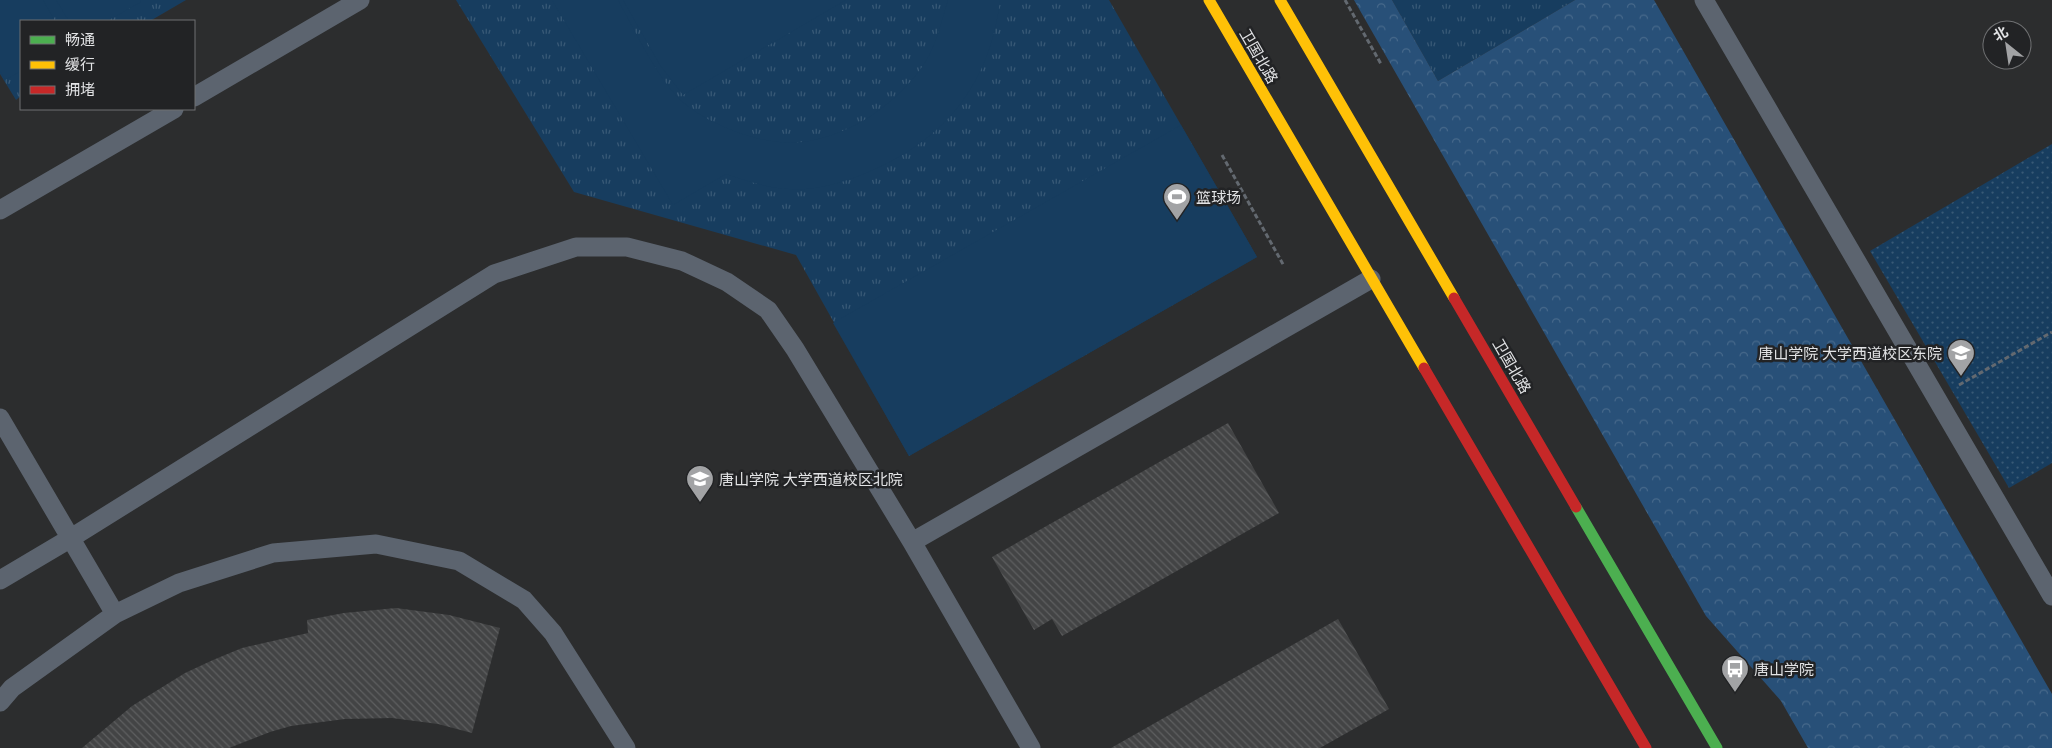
<svg xmlns="http://www.w3.org/2000/svg" width="2052" height="748" font-family="'Space Grotesk','Noto Sans SC',sans-serif">
  <style>
    .grass { fill: url(#grass-tufts) }
    .forest { fill: url(#forest-crowns) }
    .garden { fill: url(#garden-dots) }
    .pitch { fill: #173d5f }
    .building { fill: url(#building-back-hatch) }
    .lines { fill: none; stroke-linecap: round; stroke-linejoin: round }
    .path { stroke: #636970; stroke-width: 3; stroke-dasharray: 5 2.5; stroke-linecap: butt }
    .lane { stroke: #5c646f; stroke-width: 19 }
    .fast { stroke: #4caf50; stroke-width: 11 }
    .slow { stroke: #ffc107; stroke-width: 11 }
    .jam { stroke: #c62828; stroke-width: 11 }
    .labels { text-anchor: middle; dominant-baseline: central; stroke-width: 5; stroke-linejoin: round; paint-order: stroke }
    .street-label { font-size: 15px; fill: #e2e3e5; stroke: #222325 }
    .poi-label { font-size: 15px; fill: #e2e3e5; stroke: #222325; text-anchor: start }
  </style>
  <defs>
    <pattern id="grass-tufts" width="24" height="20" patternUnits="userSpaceOnUse" patternTransform="scale(1.25)"><rect width="24" height="20" fill="#173d5f"/><path d="M3 7l-1-3M5 7V3M7 7l1-3M15 17l-1-3M17 17v-4M19 17l1-3" fill="none" stroke="#385976"/></pattern>
    <pattern id="forest-crowns" width="20" height="18" patternUnits="userSpaceOnUse" patternTransform="scale(1.25)"><rect width="20" height="18" fill="#285078"/><path d="M2 6a3 3 0 1 1 6 0M12 15a3 3 0 1 1 6 0" fill="none" stroke="#47698b"/></pattern>
    <pattern id="garden-dots" width="8" height="8" patternUnits="userSpaceOnUse" patternTransform="scale(1.25)"><rect width="8" height="8" fill="#173d5f"/><path d="M2 2h.1M6 6h.1" fill="none" stroke="#385976" stroke-width="1.8" stroke-linecap="round"/></pattern>
    <pattern id="building-back-hatch" width="6" height="6" patternUnits="userSpaceOnUse" patternTransform="scale(1.25)"><rect width="6" height="6" fill="#434445"/><path d="M-1 5l2 2M0 0l6 6M5-1l2 2" fill="none" stroke="#5e5f60"/></pattern>
  </defs>
  <rect width="100%" height="100%" fill="#2c2d2e"/>
  <path class="grass" d="M0 0H186L150 21H21V96L16 100 0 74Z
    M456 0H1109L1257 257 909 456 796 255 574 192Z
    M1392 0H1575L1438 81Z"/>
  <path class="forest" d="M1354 0H1392L1438 81 1575 0H1654L2052 694V748H1808L1781 701 1706 616Z"/>
  <path class="garden" d="M2052 144V463L2009 488 1870 251Z"/>
  <path class="pitch" d="M0 0H43L55 21H21V71L5 80 0 71Z
    M56 0H140L141 2 107 21H69Z
    M552 0H618C636 32 660 86 689 107 717 128 768 147 803 142 850 136 895 105 922 67 936 48 941 22 948 0H1000C990 85 944 141 866 173 843 183 814 191 789 189 767 188 747 181 726 174L673 205Z
    M623 0H846L683 95 660 65Z
    M1181 125 1257 257 909 456 833 323Z"/>
  <path class="building" d="M1228 423 1279 513 1062 636 1052 619 1034 630 992 557Z
    M396 608 449 615 500 628 472 733 438 724 392 718 345 719 291 726 270 732 229 748H82L132 706 185 673 213 660 242 648 308 633 307 620 344 613Z
    M1338 619 1389 709 1320 748H1111Z"/>
  <g class="lines">
    <path class="path" d="M1345 0 1381 64
      M1222 155 1284 266
      M1959 385 2052 332"/>
    <path class="lane" d="M1704 0 2052 596
      M194 97 360 0
      M0 210 174 109
      M0 418 115 614
      M912 542 1371 279
      M0 580 71 538 494 274 576 247H627L682 261 727 282 768 310 795 349 912 542 1031 748
      M0 702 12 688 115 614 179 583 273 553 376 544 459 561 524 600 553 633 626 748"/>
    <path class="fast" d="M1576 507 1717 748"/>
    <path class="slow" d="M1209 0 1424 368
      M1280 0 1454 298"/>
    <path class="jam" d="M1454 298 1576 507
      M1424 368 1646 748"/>
  </g>
  <defs>
    <symbol id="stadium-pin" viewBox="-11 -11 22 30"><path d="M0 17L-7.5 6A9.5 9.5 0 1 1 7.5 6Z" fill="#a2a3a5" stroke="#222325"/><path d="M0-5a6.5 5 0 1 0 0 10a6.5 5 0 1 0 0-10ZM-3.5-1.8h7v3.6h-7Z" fill="#fff"/></symbol>
    <symbol id="university-pin" viewBox="-11 -11 22 30"><path d="M0 17L-7.5 6A9.5 9.5 0 1 1 7.5 6Z" fill="#a2a3a5" stroke="#222325"/><path d="M0-5L7-2L0 1L-7-2ZM-4 1L0 2.5L4 1V4Q0 6-4 4Z" fill="#fff"/></symbol>
    <symbol id="bus-pin" viewBox="-11 -11 22 30"><path d="M0 17L-7.5 6A9.5 9.5 0 1 1 7.5 6Z" fill="#a2a3a5" stroke="#222325"/><path d="M-5-6H5V4H4V6H2V4H-2V6H-4V4H-5ZM-3.5-4V0h7V-4ZM-3.5 1.2v1.5H-2V1.2ZM2 1.2v1.5H3.5V1.2Z" fill="#fff"/></symbol>
  </defs>
  <g fill-rule="evenodd">
    <use href="#stadium-pin" x="1161" y="181" width="32" height="43"/>
    <use href="#university-pin" x="1945" y="337" width="32" height="43"/>
    <use href="#university-pin" x="684" y="463" width="32" height="43"/>
    <use href="#bus-pin" x="1719" y="653" width="32" height="43"/>
  </g>
  <g class="labels">
    <g class="street-label">
      <text transform="translate(1259 56) rotate(60)">卫国北路</text>
      <text transform="translate(1512 366) rotate(60)">卫国北路</text>
    </g>
    <g class="poi-label">
      <text x="1196" y="197">篮球场</text>
      <text x="1942" y="353" text-anchor="end">唐山学院 大学西道校区东院</text>
      <text x="719" y="479">唐山学院 大学西道校区北院</text>
      <text x="1754" y="669">唐山学院</text>
    </g>
  </g>
  <rect x="20" y="20" width="175" height="90" fill="#222325" stroke="#6f7072"/>
  <rect x="30" y="36" width="25" height="8" fill="#4caf50" stroke="#6f7072"/>
  <text x="65" y="45" font-size="15" fill="#e2e3e5">畅通</text>
  <rect x="30" y="61" width="25" height="8" fill="#ffc107" stroke="#6f7072"/>
  <text x="65" y="70" font-size="15" fill="#e2e3e5">缓行</text>
  <rect x="30" y="86" width="25" height="8" fill="#c62828" stroke="#6f7072"/>
  <text x="65" y="95" font-size="15" fill="#e2e3e5">拥堵</text>
  <g transform="translate(2007 45) rotate(330)"><circle r="24" fill="#222325" stroke="#6f7072"/>
  <path d="M0-4L9 19L0 12L-9 19Z" fill="#a2a3a5"/>
  <text y="-8" font-size="14" font-weight="bold" text-anchor="middle" fill="#e2e3e5">北</text>
  </g>
</svg>
